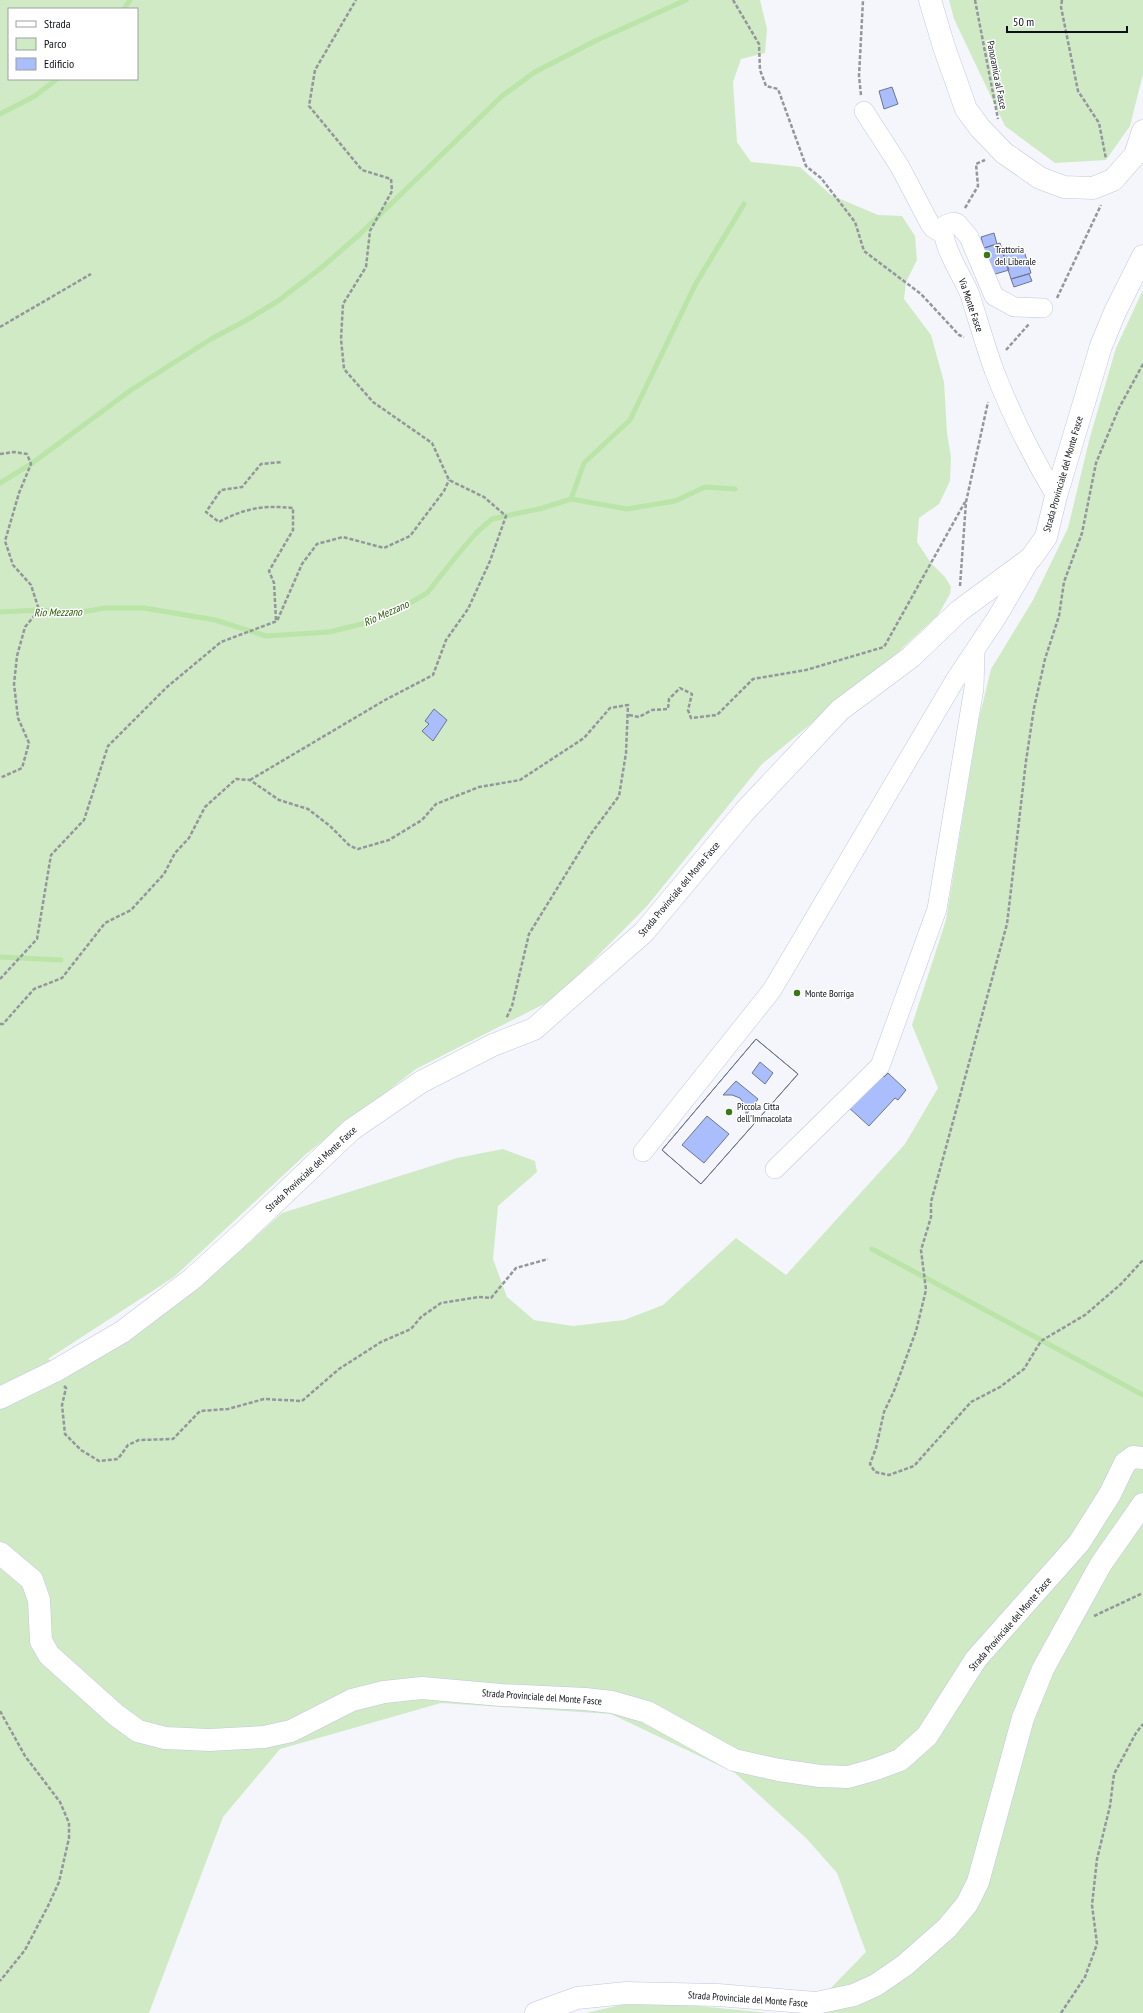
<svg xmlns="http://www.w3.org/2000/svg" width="1143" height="2013" font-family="'PT Sans Narrow',sans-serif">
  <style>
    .green { fill: #d0eac5; fill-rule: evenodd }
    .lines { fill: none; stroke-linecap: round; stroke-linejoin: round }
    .stream { stroke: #bae4a8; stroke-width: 5 }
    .building { fill: #aabefd; stroke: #6d758b; fill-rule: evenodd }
    .minor-casing { stroke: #bfc7e0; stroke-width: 20 }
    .major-casing { stroke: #bfc7e0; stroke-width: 23 }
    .path { stroke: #93969c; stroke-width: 2.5; stroke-dasharray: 4 2; stroke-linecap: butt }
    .minor { stroke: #fff; stroke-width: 19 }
    .major { stroke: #fff; stroke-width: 22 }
    .poi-dot { fill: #3b7914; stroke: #fff; stroke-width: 1.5 }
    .labels { text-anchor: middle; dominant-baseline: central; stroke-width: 3; stroke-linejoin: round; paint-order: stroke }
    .street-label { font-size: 10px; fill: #0d1018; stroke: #fff }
    .poi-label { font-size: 10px; fill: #0d1018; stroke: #fff; text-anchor: start }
    .water-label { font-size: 11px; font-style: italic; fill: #255700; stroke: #fff }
  </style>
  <rect width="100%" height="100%" fill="#f4f6fb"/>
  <path class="green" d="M0 0H760L767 29 765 53 741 59 733 82 737 142 751 162 800 167 831 195 878 215 902 216 915 236 917 260 906 282 904 299 931 335 944 382 947 433 951 457 950 481 939 504 919 518 917 542 931 563 945 577 951 587 950 594 938 615 895 655 762 764 647 906 556 998 416 1069 306 1154 174 1277 48 1359 74 1372 212 1276 282 1213 457 1158 503 1149 535 1161 537 1172 498 1206 493 1259 507 1297 534 1320 573 1326 624 1320 663 1305 736 1238 786 1275 905 1144 938 1088 912 1025 946 920 978 723 991 669 1033 600 1068 528 1090 437 1116 348 1143 290V2013H814L824 1995 866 1952 837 1873 807 1839 735 1773 611 1714 441 1703 280 1749 223 1817 149 2013H0ZM9 9H137V79H9Z
    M949 0H1143V74L1130 126 1106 160 1055 163 1005 126 954 19Z
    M629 2003 688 2005 768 2013H586Z"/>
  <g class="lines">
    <path class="stream" d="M124 9 130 0
      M0 114 35 96 57 79
      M0 483 31 464 131 390 211 339 245 321 278 301 321 268 359 235 502 96 535 72 595 41 686 0
      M571 499 584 463 630 420 695 285 744 204
      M0 612 39 610 76 613 105 608H144L215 620 266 636 329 632 362 624 396 611 427 593 459 553 476 533 492 519 543 508 571 499 627 509 675 501 705 487 735 489
      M0 957 61 960
      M872 1249 1143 1395"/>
  </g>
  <path class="building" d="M892 87 898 104 884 109 879 91Z
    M994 233 997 244 984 248 981 237Z
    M1000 243 1009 270 992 275 984 248Z
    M1023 248 1031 273 1011 279 1003 254Z
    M1029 274 1032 281 1014 287 1011 279Z
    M434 709 447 720 433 741 422 731 429 724 425 721Z
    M756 1039 798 1074 701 1184 662 1150ZM760 1062 773 1073 765 1084 752 1073ZM736 1081 758 1099 746 1115V1106L740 1098 732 1095H723ZM707 1116 729 1134 704 1163 682 1145Z
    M756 1039 798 1074 701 1184 662 1150Z
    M879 1073 884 1077 888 1073 906 1090 898 1100 895 1098 869 1126 847 1106Z"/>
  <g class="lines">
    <defs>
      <path id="minor" d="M864 111 900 167 930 224 933 228 943 234
        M1043 308 1014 307 994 296 969 237 957 223 953 222 945 225C938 242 964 278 970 295 978 320 985 345 994 370 1011 414 1032 456 1056 496
        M643 1152 772 990 955 680 997 617 1031 559
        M775 1169 880 1066 937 909 974 688 975 652"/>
      <path id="major" d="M930 0 944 47 966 109 980 128 1004 153 1040 178 1064 187 1093 188 1113 180 1135 155 1143 131
        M0 1398 55 1371 122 1332 192 1279 246 1230 351 1130 421 1082 493 1045 534 1029 644 932 745 811 840 710 911 657 959 611 1031 558 1046 537 1056 496 1101 346 1115 312 1143 256
        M0 1553 32 1580 39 1600 41 1641 49 1655 116 1715 138 1731 165 1738 209 1740 264 1737 291 1731 352 1700 384 1692 422 1688 501 1695 585 1699 612 1702 647 1712 734 1760 779 1770 820 1776 848 1777 873 1770 900 1760 927 1736 976 1659 1079 1543 1110 1494 1125 1463 1133 1457 1143 1458
        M536 2013 577 1998 626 1993 718 1995 816 2003 854 1995 876 1985 905 1965 947 1928 967 1904 978 1882 1023 1718 1043 1669 1101 1564 1143 1504"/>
    </defs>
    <use href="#minor" class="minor-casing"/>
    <use href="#major" class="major-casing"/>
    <path class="path" d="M733 0 759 44 760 70 766 86 778 89 806 166 821 178 855 222 864 251 921 294 959 335 964 337
      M975 0 998 119
      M1062 0 1061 7 1078 91 1099 123 1106 159
      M861 95 859 76 863 0
      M965 208 978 186 976 164 985 160
      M1057 298 1101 205
      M0 327 91 274
      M1006 350 1029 324
      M1143 364 1119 408 1096 463 1082 533 1064 582 1059 616 1045 659 1034 708 1026 761 1007 924 931 1202V1217L921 1250 926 1290 916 1331 894 1391 884 1412 876 1448 870 1464 875 1472 889 1475 914 1466 971 1402 1000 1387 1024 1369 1041 1341 1085 1315 1121 1284 1143 1260
      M0 454 14 452 27 454 31 464 19 493 5 541 13 565 31 585 39 610 25 627 17 656 14 684 18 718 29 743 22 768 0 778
      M960 586 966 502 988 402
      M276 620 274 583 269 571 293 530V508C264 505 245 508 219 522L206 512 221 490 242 487 261 464 282 462
      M629 715 639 717 652 710 668 709 669 699 680 688 692 694 688 710 691 718 717 715 753 679 806 670 884 647 965 502
      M250 780 385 700 433 675 446 640 468 609 490 561 506 516 484 497 449 480 432 443 373 402 344 369 341 339 343 304 366 267 370 231 392 191 391 179 362 170 309 106 315 70 356 0
      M0 979 37 939 51 855 84 820 108 746 167 687 221 642 277 621 302 564 317 544 343 537 384 548 410 536 444 491 449 480
      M0 1024H3L34 989 62 978 105 923 131 910 164 874 175 853 189 838 205 807 236 779 250 780 279 800 308 809 330 826 350 846 358 849 389 840 422 820 436 804 479 787 520 780 584 738 610 708 628 705 626 753 619 796 590 835 529 934 512 1006 506 1019
      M64 1386 66 1388 62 1405 65 1434 81 1450 99 1461 118 1459 128 1445 139 1440 173 1439 200 1411 228 1409 264 1399 302 1401 339 1369 381 1342 411 1329 421 1317 441 1303 479 1297 491 1298 516 1268 548 1259
      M1094 1616 1143 1593
      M0 1711 25 1756 60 1802 69 1823V1838L59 1882 48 1906 25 1950 0 1981
      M1061 2013 1085 1977 1097 1944 1092 1905 1097 1859 1110 1806 1114 1774 1136 1733 1143 1724"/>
    <use href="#minor" class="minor"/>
    <use href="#major" class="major"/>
  </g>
  <g class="poi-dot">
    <circle cx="987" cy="255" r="4"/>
    <circle cx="797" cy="993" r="4"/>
    <circle cx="729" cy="1112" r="4"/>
  </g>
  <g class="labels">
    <g class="street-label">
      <text transform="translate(997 75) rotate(79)">Panoramica al Fasce</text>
      <text transform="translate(971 305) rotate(71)">Via Monte Fasce</text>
      <text transform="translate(1063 474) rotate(-74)">Strada Provinciale del Monte Fasce</text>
      <text transform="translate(679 889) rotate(-50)">Strada Provinciale del Monte Fasce</text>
      <text transform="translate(311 1169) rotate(-43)">Strada Provinciale del Monte Fasce</text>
      <text transform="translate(1010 1624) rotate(-49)">Strada Provinciale del Monte Fasce</text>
      <text transform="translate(542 1697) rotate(4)">Strada Provinciale del Monte Fasce</text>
      <text transform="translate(748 1999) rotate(4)">Strada Provinciale del Monte Fasce</text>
    </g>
    <g class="poi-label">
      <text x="995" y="249">Trattoria<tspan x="995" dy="12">del Liberale</tspan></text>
      <text x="805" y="993">Monte Borriga</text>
      <text x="737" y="1106">Piccola Citta<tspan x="737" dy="12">dell'Immacolata</tspan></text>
    </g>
    <g class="water-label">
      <text transform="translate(58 612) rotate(-1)">Rio Mezzano</text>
      <text transform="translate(386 613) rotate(-24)">Rio Mezzano</text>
    </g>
  </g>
  <rect x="8" y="8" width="130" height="72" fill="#ffffff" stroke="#9e9fa3"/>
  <rect x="16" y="21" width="20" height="6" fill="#ffffff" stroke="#9e9fa3"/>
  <text x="44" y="28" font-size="12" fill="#0d1018">Strada</text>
  <rect x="16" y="38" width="20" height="12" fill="#d0eac5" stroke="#9e9fa3"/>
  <text x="44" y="48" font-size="12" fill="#0d1018">Parco</text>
  <rect x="16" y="58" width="20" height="12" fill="#aabefd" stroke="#9e9fa3"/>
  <text x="44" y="68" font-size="12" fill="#0d1018">Edificio</text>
  <path d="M1007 26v6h120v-6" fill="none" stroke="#0d1018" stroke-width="2"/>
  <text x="1013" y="26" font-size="12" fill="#0d1018" stroke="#ffffff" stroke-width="3" paint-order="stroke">50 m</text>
</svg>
